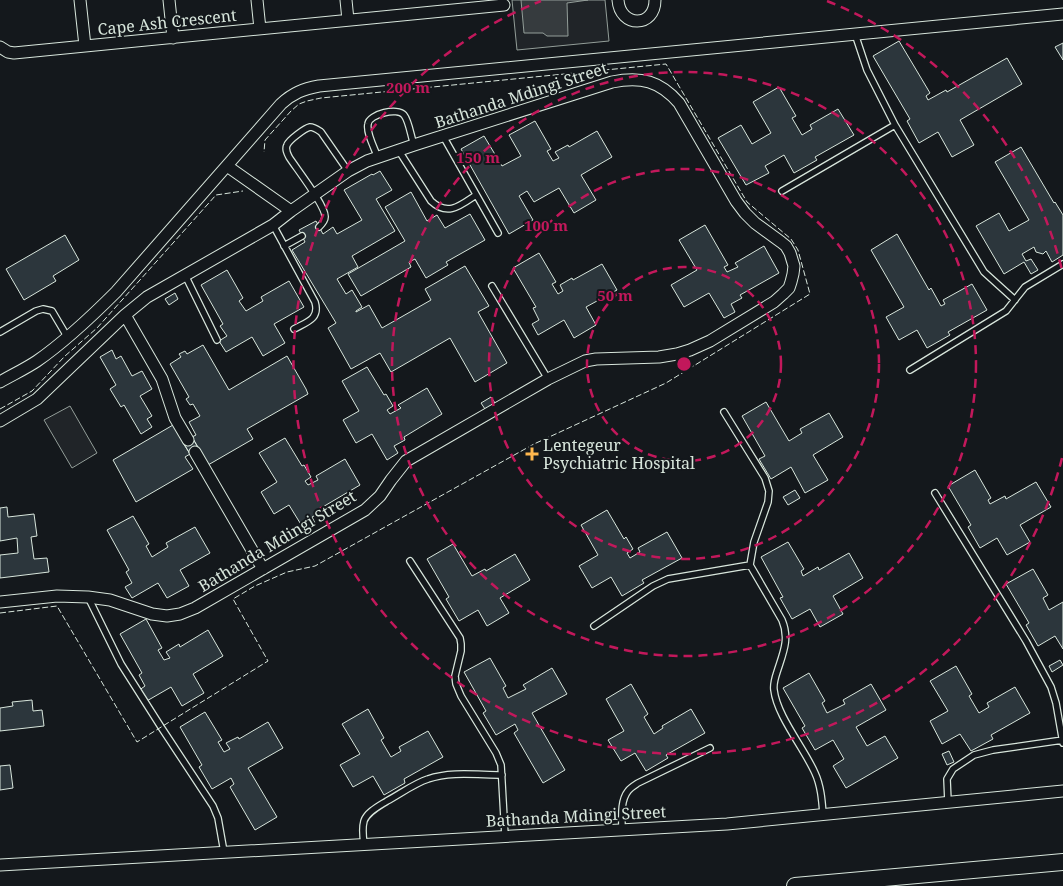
<svg xmlns="http://www.w3.org/2000/svg" width="1063" height="886" font-family="'Noto Serif',serif">
  <style>
    .green { fill: #202428; stroke: #939e99 }
    .water { fill: #363b3e; stroke: #939e99 }
    .building { fill: #2c363c; stroke: #d8e6dc }
    .lines { fill: none; stroke-linecap: round; stroke-linejoin: round }
    .lane-casing { stroke: #d8e6dc; stroke-width: 8 }
    .street-casing { stroke: #d8e6dc; stroke-width: 13 }
    .secondary-casing { stroke: #d8e6dc; stroke-width: 18 }
    .lane { stroke: #14181c; stroke-width: 5.5 }
    .street { stroke: #14181c; stroke-width: 11 }
    .secondary { stroke: #14181c; stroke-width: 16 }
    .fence { stroke: #d8e6dc; stroke-width: 1; stroke-dasharray: 6 2.5; stroke-linecap: butt }
    .ring { fill: none; stroke: #c2185b; stroke-width: 2.5; stroke-dasharray: 9 6 }
    .poi-dot { fill: #ffb74d; stroke: #14181c; stroke-width: 2 }
    .labels { text-anchor: middle; dominant-baseline: central; stroke-width: 4; stroke-linejoin: round; paint-order: stroke }
    .street-label { font-size: 16px; fill: #d8e6dc; stroke: #14181c }
    .poi-label { font-size: 16px; fill: #d8e6dc; stroke: #14181c; text-anchor: start }
    .centre { fill: #c2185b; stroke: #14181c; stroke-width: 2.5 }
    .ring-label { font-size: 15px; text-anchor: middle; font-weight: bold; fill: #c2185b; stroke: #14181c; stroke-width: 4; stroke-linejoin: round; paint-order: stroke }
  </style>
  <rect width="100%" height="100%" fill="#14181c"/>
  <path class="green" d="M512 0H605L609 41 517 50Z
    M70 406 97 453 72 468 44 420Z"/>
  <path class="water" d="M521 0H588L567 3 568 36H547L543 33H524Z"/>
  <path class="building" d="M899 41 930 93 926 96 928 100 946 90 947 92 1007 58 1022 84 960 120 974 145 952 157 938 132 919 143 907 121 910 119 873 56Z
    M1063 43V60L1055 47Z
    M779 87 796 116 792 118 802 135 812 129 810 125 838 109 854 135 815 157 817 160 794 173 784 155 765 166 769 173 746 185 718 138 741 125 752 144 771 133 753 102Z
    M535 121 551 149 547 151 553 161 559 158 555 152 568 145 569 147 597 131 612 157 581 175 596 200 574 213 559 188 534 202 527 191 519 196 533 220 509 234 461 149 484 136 502 166 521 156 509 135Z
    M1021 147 1054 203 1055 202 1063 215V255L1052 262 1046 251 1043 254 1036 252 1034 247 1022 254 1026 261 1031 259 1038 270 1031 274 1024 262 1004 274 976 226 999 213 1009 231 1029 220 995 162Z
    M380 171 392 190 376 199 395 231 352 256 358 267 337 279 346 294 352 290 362 307 356 311V312L369 305 382 328 431 300 425 289 465 266 489 306 478 312 507 363 475 382 450 338 391 372 380 353 351 369 328 328 336 323 292 250 305 242 299 230 316 221 323 234 333 227 337 234 362 220 344 190 372 174 373 175Z
    M411 192 427 221 437 215 445 228 470 214 485 240 446 262 448 265 426 278 415 259 409 262 411 267 361 296 348 274 405 241 385 207Z
    M705 225 728 265 724 267 727 272 738 267 735 263 764 246 779 273 740 295 742 298 731 304 735 312 724 318 709 293 684 307 671 285 697 270 679 240Z
    M897 234 929 290 931 288 941 306 945 304 943 300 972 284 987 310 948 332 950 335 927 348 917 330 899 340 886 317 904 307 871 250Z
    M65 235 79 260 53 276 56 281 24 300 6 269Z
    M539 253 556 282 552 284 558 294 563 291 560 285 572 278 573 280 602 264 617 290 586 307 596 325 574 338 564 320 538 335 532 324 539 320 533 308 536 307 513 268Z
    M227 270 243 298 239 301 246 311 263 301 261 297 289 281 304 307 274 324 285 343 263 356 252 337 226 352 219 341 227 336 220 326 223 324 201 285Z
    M175 293 178 299 169 305 165 299Z
    M203 345 229 390 287 356 306 389 308 394 247 429 253 439 208 465 192 437 196 435 189 422 200 416 193 404 190 405 186 399 189 397 170 364 181 357 179 354 185 351 187 354Z
    M112 350 116 359 121 356 132 376 142 371 152 389 140 396 152 416 147 419 152 427 141 434 124 405 121 407 110 389 116 385 100 357Z
    M367 367 384 395 386 394 393 406 387 410 390 414 401 408 398 405 427 388 442 414 404 437 405 440 394 446 398 453 387 460 372 434 356 443 343 420 359 411 342 381Z
    M491 397 495 403 485 409 481 403Z
    M766 402 789 441 802 433 800 429 829 413 843 437 813 455 828 480 805 493 791 467 771 479 759 459 765 456 742 416Z
    M173 425 190 454 185 457 193 469 136 502 113 460Z
    M192 437 199 449 190 454 183 443Z
    M285 438 302 466 304 465 311 477 305 481 308 485 318 480 316 476 345 459 360 485 321 508 323 511 312 517 316 525 305 531 289 505 274 514 261 492 277 482 259 453Z
    M975 470 991 498 988 500 990 504 1005 496 1006 499 1036 482 1051 507 1020 525 1030 542 1007 555 997 538 980 548 968 527 971 525 948 486Z
    M795 490 800 498 788 505 783 497Z
    M7 507 8 517 34 514 37 536 31 537 34 559 47 558 49 572 0 578V555L18 553 17 538 0 541V508Z
    M607 510 624 539 626 537 633 549 627 553 630 558 640 552 638 548 667 532 682 558 642 580 644 583 622 596 611 577 592 588 579 566 598 555 581 525Z
    M133 516 149 544 146 546 152 557 168 547 166 543 195 527 210 553 180 570 189 586 167 598 158 583 132 598 125 587 132 583 126 572 129 570 107 530Z
    M788 542 804 569 801 571 803 576 818 567 819 570 849 553 863 578 833 596 843 614 820 627 810 609 792 619 780 598 783 597 761 557Z
    M453 544 472 576 485 569 486 571 515 554 530 580 500 598 509 613 487 626 478 610 459 621 446 599 449 597 427 559Z
    M1033 569 1048 595 1043 598 1049 610 1063 602V649L1055 636 1038 646 1026 625 1029 623 1006 584Z
    M146 619 162 648 158 650 164 660 170 658 166 652 179 644 180 647 208 630 223 656 193 674 204 693 182 706 171 687 145 702 138 691 145 686 139 675 142 673 120 634Z
    M490 658 506 686 503 688 508 698 526 689 523 685 552 668 567 694 532 713 565 770 543 783 514 733 518 730 515 724 496 735 483 713 486 711 464 672Z
    M1060 660 1063 665 1052 672 1049 666Z
    M956 666 972 694 969 696 979 713 989 707 987 703 1015 687 1030 713 991 735 993 739 971 751 960 734 942 744 930 721 948 711 930 681Z
    M809 673 825 701 822 703 827 713 845 704 843 700 871 684 886 710 856 727 867 746 885 736 898 758 846 788 833 766 844 759 833 740 815 750 802 728 805 726 783 688Z
    M631 684 648 714 644 717 654 734 663 728 662 726 691 709 705 733 666 755 668 758 646 771 635 753 621 761 608 740 624 731 606 699Z
    M32 700 33 711 42 710 44 726 0 731V708L13 706 12 702Z
    M368 709 384 738 381 740 391 757 401 751 399 747 428 731 443 757 404 779 405 783 384 795 373 776 353 787 340 765 360 754 342 724Z
    M205 712 222 740 218 742 224 752 230 749 226 743 238 737 239 739 268 722 283 748 248 768 277 817 255 830 230 787 234 784 231 778 212 789 199 767 202 765 180 727Z
    M949 751 954 762 947 765 942 754Z
    M10 765 13 788 0 790V766Z"/>
  <g class="lines">
    <defs>
      <path id="lane" d="M855 34 867 70 895 125 984 272 1015 300
        M443 136 498 233
        M399 151 431 201C448 217 461 205 476 195
        M378 158C375 149 366 133 368 124 369 114 398 107 404 115 409 121 411 137 414 145
        M782 191 895 125
        M273 225 315 302C320 319 307 322 294 329
        M319 227C322 224 325 221 325 217 326 206 296 168 289 157 287 153 285 149 287 145 289 140 305 128 310 127 314 127 318 130 321 132L348 171
        M284 246 302 236
        M185 275 217 340
        M492 286 548 379
        M0 332 36 311 43 309 52 311 68 338
        M910 370 1006 311 1025 287 1063 264
        M724 412 765 478 769 491 768 502 754 542 750 565 782 620C790 639 783 653 777 672 775 678 773 684 774 690 777 716 804 748 815 773 821 786 822 801 823 814
        M935 493 1026 641 1051 687 1056 703 1063 743
        M410 561 460 638 461 644V651L455 676 456 684 461 696 496 753 501 765 505 836
        M88 597 121 664 161 727 213 806 218 818 224 852
        M594 626 653 586 668 579 750 565
        M948 802 947 779 953 769 974 755 993 750 1063 740
        M622 830C622 818 620 801 628 791 630 788 635 785 638 783L710 748
        M364 844C363 837 362 828 364 821 367 812 379 806 387 801 400 794 415 783 428 779 451 771 478 775 502 775"/>
      <path id="street" d="M80 0 85 46
        M169 0 173 38
        M257 0 260 29
        M346 0 348 20
        M618 0C620 28 655 28 655 0
        M0 47 8 52 14 53 504 5
        M227 166 291 211
        M125 315 162 379 175 418 188 440
        M0 382C12 375 25 369 37 361 66 341 91 317 116 292L281 104C293 93 303 89 319 86L1063 14
        M0 421 37 399 125 315 147 297 273 225 291 211 348 171 367 161 414 145 612 82C641 76 660 81 679 103L736 201 745 213 755 223 781 242 786 246 790 253 794 266 793 274 791 282 789 288 783 294 774 302 710 341 690 350 677 354 659 357 596 359 585 361 548 379 406 461 391 480 380 496 365 510 195 608 180 614 167 616 152 614 110 600 88 597 57 596 0 602
        M195 452 263 569
        M0 865 727 824 1063 791"/>
      <path id="secondary" d="M795 886 1063 862"/>
    </defs>
    <use href="#lane" class="lane-casing"/>
    <use href="#street" class="street-casing"/>
    <use href="#secondary" class="secondary-casing"/>
    <use href="#lane" class="lane"/>
    <use href="#street" class="street"/>
    <use href="#secondary" class="secondary"/>
    <path class="fence" d="M0 409 32 391 65 356 97 328 216 195 243 191
      M0 613 57 606 137 742 268 661 233 599 255 586 287 572 315 566 534 444 666 383 810 294 798 250 791 239 747 202 666 64 321 98 307 101 299 104 291 111 265 140 264 152"/>
  </g>
  <g class="ring">
    <circle cx="684" cy="364" r="97"/>
    <circle cx="684" cy="364" r="195"/>
    <circle cx="684" cy="364" r="292"/>
    <path d="M1062 458A390 390 0 1 1 541 1M827 1A390 390 0 0 1 1062 270"/>
  </g>
  <path class="poi-dot" d="M529.5 446.5h5v5h5v5h-5v5h-5v-5h-5v-5h5z"/>
  <g class="labels">
    <g class="street-label">
      <text transform="translate(167 22) rotate(-6)">Cape Ash Crescent</text>
      <text transform="translate(521 95) rotate(-18)">Bathanda Mdingi Street</text>
      <text transform="translate(277 541) rotate(-31)">Bathanda Mdingi Street</text>
      <text transform="translate(576 816) rotate(-3)">Bathanda Mdingi Street</text>
    </g>
    <g class="poi-label">
      <text x="543" y="445">Lentegeur<tspan x="543" dy="18">Psychiatric Hospital</tspan></text>
    </g>
  </g>
  <circle cx="684" cy="364" r="8" class="centre"/>
  <g class="ring-label">
    <text x="408" y="93">200 m</text>
    <text x="478" y="163">150 m</text>
    <text x="546" y="231">100 m</text>
    <text x="615" y="301">50 m</text>
  </g>
</svg>
